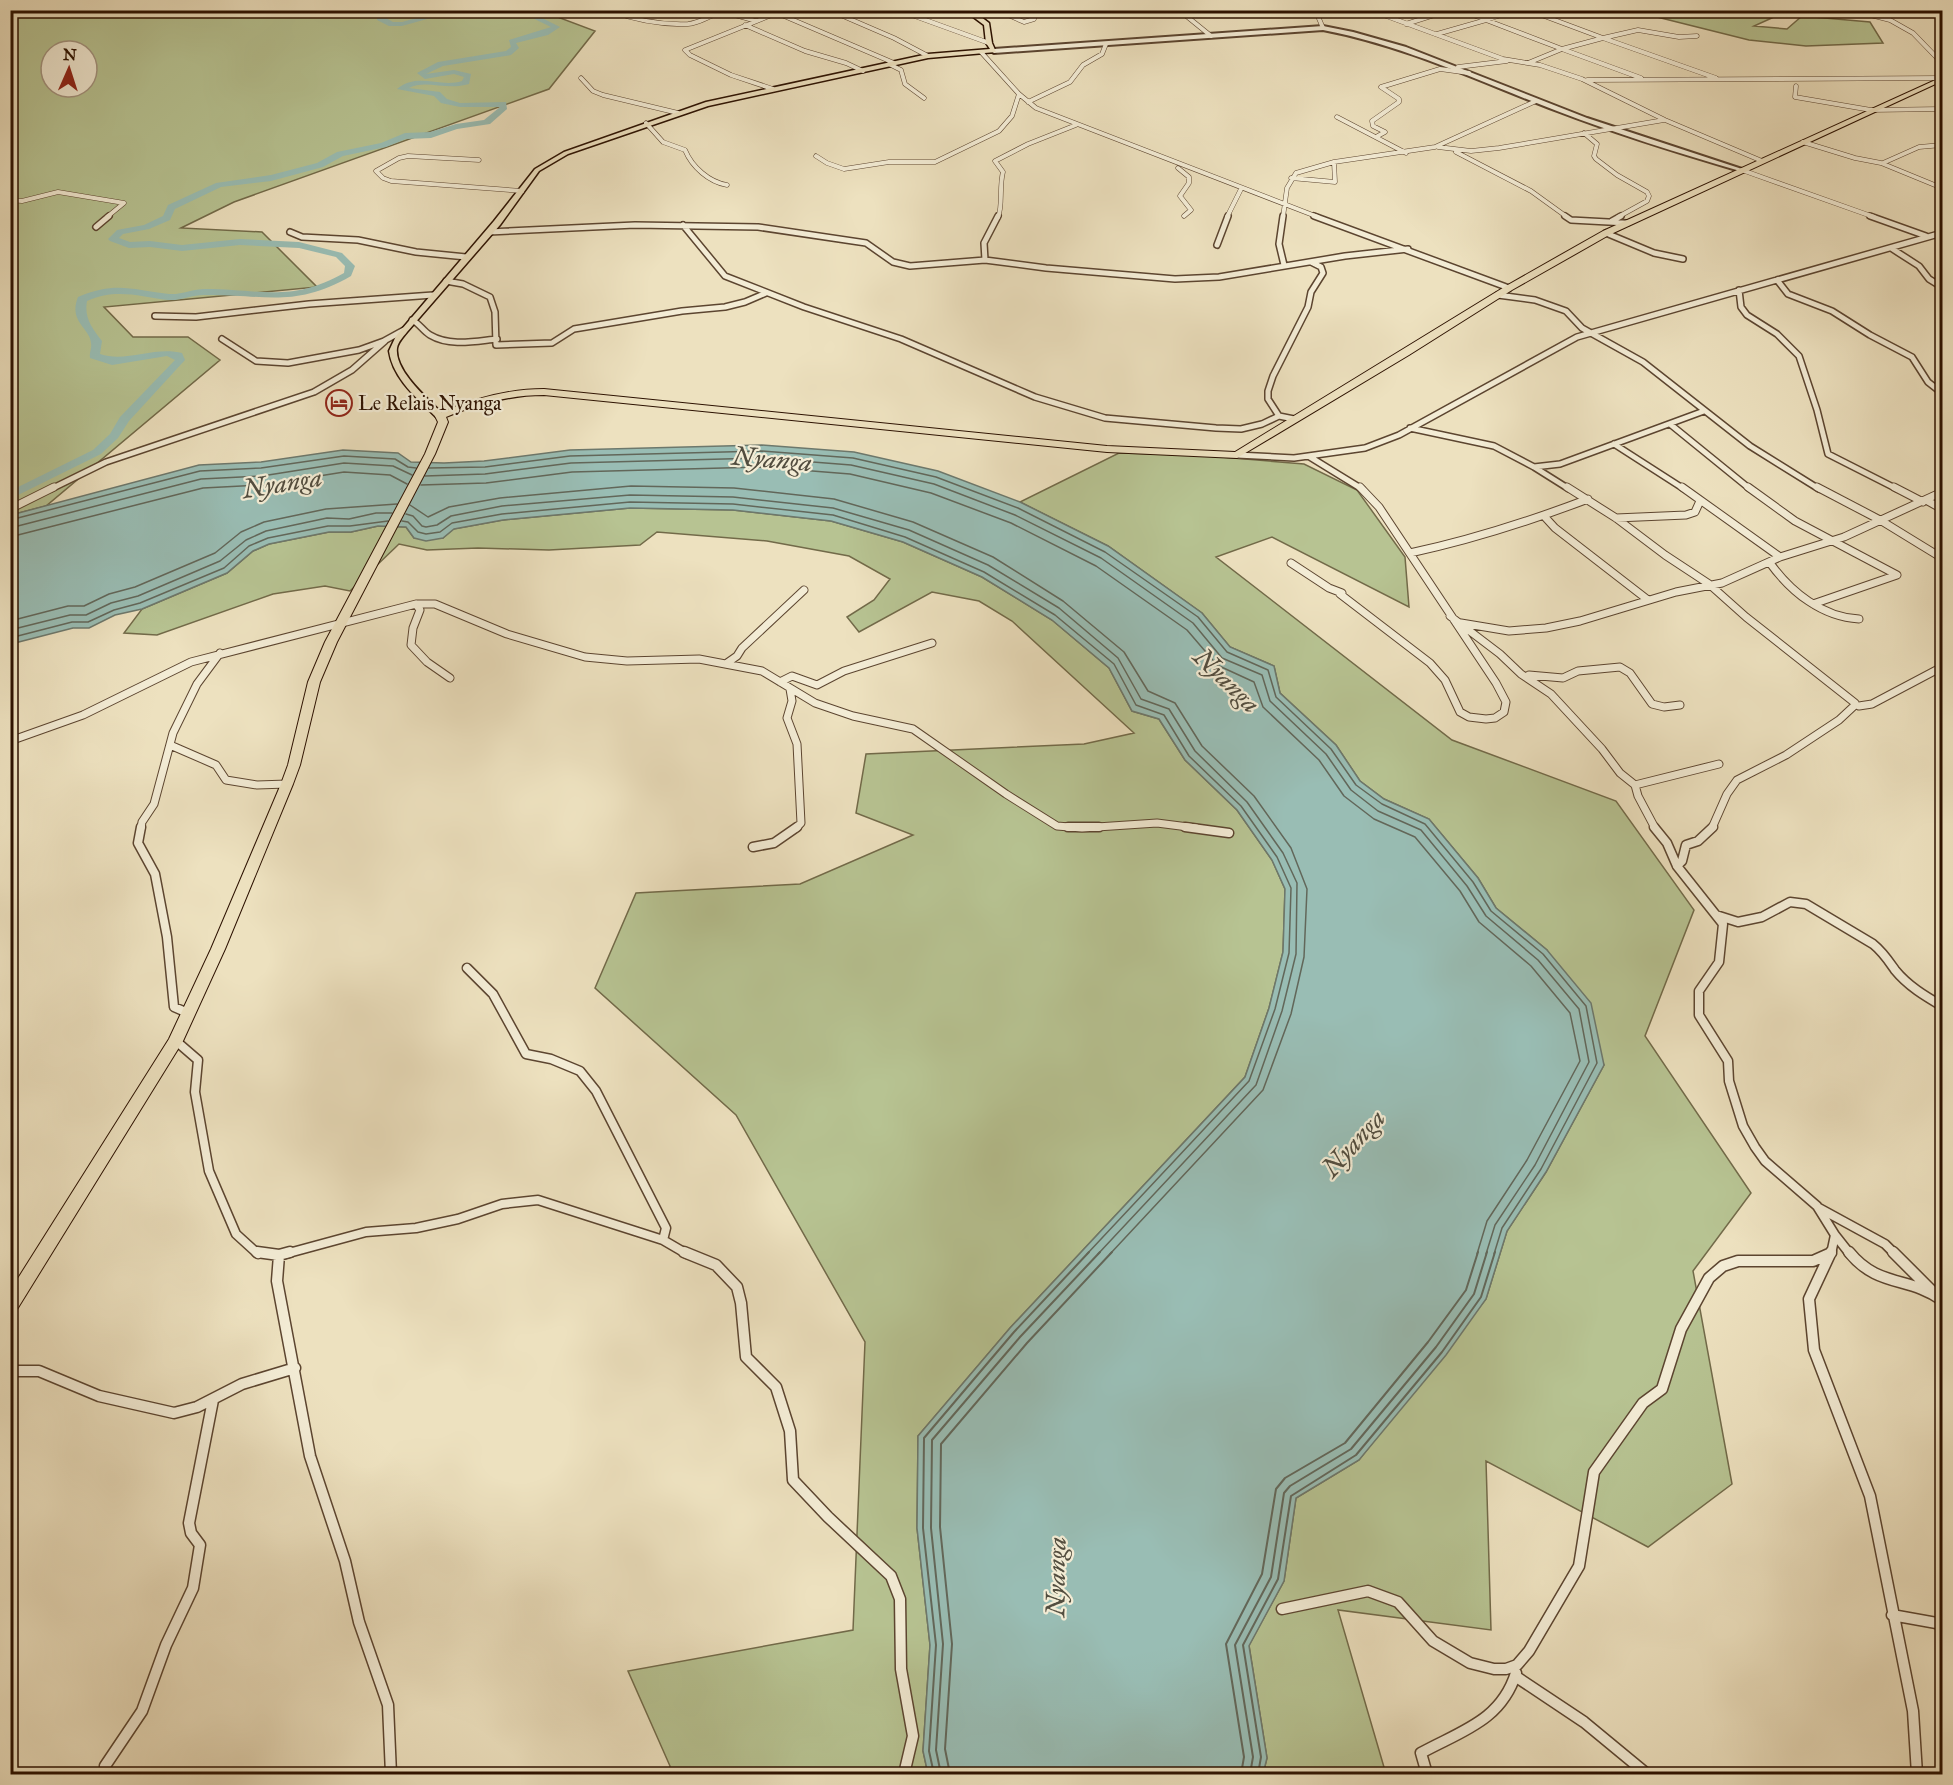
<svg xmlns="http://www.w3.org/2000/svg" width="1953" height="1785" font-family="'IM FELL Great Primer',serif">
  <style>
    .green { fill: #b7c392; stroke: #726a49; stroke-width: 1.5; fill-rule: evenodd }
    .water { fill: #99bdb4; stroke: #6d786c; stroke-width: 1.5 }
    .lines { fill: none; stroke-linecap: round; stroke-linejoin: round }
    .shore-far1 { stroke: #62675a; stroke-width: 1.5 }
    .shore { stroke: #62675a; stroke-width: 2 }
    .river { fill: #99bdb4; fill-rule: evenodd }
    .minor-far4-casing { stroke: #5c4530; stroke-width: 5 }
    .minor-far3-casing { stroke: #5c4530; stroke-width: 8 }
    .minor-far2-casing { stroke: #5c4530; stroke-width: 9 }
    .minor-far1-casing { stroke: #5c4530; stroke-width: 11 }
    .minor-casing { stroke: #5c4530; stroke-width: 13 }
    .tertiary-casing { stroke: #5c4530; stroke-width: 4 }
    .primary-casing { stroke: #2c1100; stroke-width: 3 }
    .trunk-casing { stroke: #2c1100; stroke-width: 2 }
    .minor-far4 { stroke: #f3ecd5; stroke-width: 4 }
    .minor-far3 { stroke: #f3ecd5; stroke-width: 5 }
    .minor-far2 { stroke: #f3ecd5; stroke-width: 7 }
    .minor-far1 { stroke: #f3ecd5; stroke-width: 8 }
    .minor { stroke: #f3ecd5; stroke-width: 10 }
    .tertiary { fill: #f3ecd5; fill-rule: evenodd }
    .primary { fill: #ede1bf; fill-rule: evenodd }
    .trunk { fill: #ede1bf; fill-rule: evenodd }
    .labels { text-anchor: middle; dominant-baseline: central; stroke-width: 4.5; stroke-linejoin: round; paint-order: stroke }
    .far-poi-label { font-size: 20px; fill: #2c1100; stroke: #f3ecd5; text-anchor: start }
    .water-label { font-size: 26px; font-style: italic; fill: #524d3f; stroke: #f3ecd5 }
  </style>
  <rect width="100%" height="100%" fill="#ede1bf"/>
  <filter id="stains"><feTurbulence type="fractalNoise" baseFrequency=".00333" numOctaves="4"/><feColorMatrix values="0 0 0 0 .2 0 0 0 0 .09 0 0 0 0 .02 0 0 0 .5 -.17"/></filter>
  <radialGradient id="worn" r=".72"><stop offset=".6" stop-color="#630" stop-opacity="0"/><stop offset="1" stop-color="#630" stop-opacity=".3"/></radialGradient>
  <path class="green" d="M38 10H539L595 31 549 89 234 202 181 228 262 232 317 287 104 307 133 337H188L220 360 46 506 11 515 10 12ZM51 51H87V87H51Z
    M1633 11H1773L1774 17 1754 26 1787 29 1802 16 1870 22 1883 43 1806 46 1749 40Z
    M1119 453 1197 455 1304 464 1357 490 1405 557 1409 607 1272 537 1216 557 1452 740 1616 801 1694 910 1645 1036 1751 1193 1693 1271 1732 1484 1648 1547 1486 1461 1491 1630 1338 1610 1386 1774H1263L1267 1758 1249 1645 1284 1581 1296 1498 1359 1460 1486 1299 1507 1231 1546 1172 1604 1065 1547 950 1496 908 1478 878 1429 819 1384 799 1360 781 1336 745 1280 693 1274 666 1230 647 1202 613 1108 546 1020 502Z
    M630 508 733 510 831 521 903 542 982 577 1052 620 1109 668 1132 711 1159 719 1185 760 1237 810 1272 860 1285 889 1283 952 1269 1008 1245 1077 1010 1328 918 1436 917 1528 930 1645 923 1751 928 1774H669L670 1766 628 1671 853 1630 865 1342 736 1115 595 988 636 893 800 884 913 835 856 813 866 754 1084 744 1134 733 1012 621 979 601 932 592 859 632 847 617 874 600 890 579 849 556 767 541 657 532 640 545 549 550 478 548 427 550 399 544 350 591 325 586 273 594 157 635 124 633 142 609 227 573 253 551 269 544 329 532H351L378 526 406 527 414 538H443L453 529 503 520Z"/>
  <path class="water" d="M762 445 854 452 938 471 1020 502 1108 546 1202 613 1230 647 1274 666 1280 693 1336 745 1360 781 1384 799 1429 819 1478 878 1496 908 1547 950 1591 1003 1604 1065 1546 1172 1507 1231 1486 1299 1446 1355 1359 1460 1296 1498 1284 1581 1249 1646 1267 1758 1263 1774H928L923 1751 930 1645 917 1528 918 1436 1010 1328 1245 1077 1269 1008 1283 952 1285 889 1272 860 1237 810 1185 760 1159 719 1132 711 1109 668 1052 620 982 577 903 542 831 521 733 510 630 508 503 520 454 529 443 538 426 541 414 538 406 527 378 526 351 532H329L269 544 253 551 227 573 142 609 115 615 89 628H73L11 644V515L199 465 261 462 343 450 398 453 411 462 444 463 484 461 570 450Z"/>
  <g class="lines">
    <path class="shore-far1" d="M429 468 485 467 570 456 762 451 853 458 936 477 1018 508 1105 552 1198 617 1227 652 1268 670 1276 697 1331 749 1356 785 1382 804 1425 824 1473 882 1491 911 1543 954 1586 1006 1597 1063 1541 1169 1502 1228 1494 1254
      M425 476 485 474 571 463 762 458 851 465 934 484 1015 515 1101 558 1193 623 1222 658 1262 675 1270 701 1326 754 1351 790 1378 811 1421 830 1467 886 1486 916 1538 960 1579 1009 1589 1062 1535 1165 1495 1225 1486 1254
      M421 485 486 483 572 472 761 467 850 474 931 493 1011 523 1096 566 1187 630 1217 665 1254 682 1263 707 1319 760 1344 796 1374 819 1415 837 1460 891 1479 922 1531 966 1570 1013 1580 1061 1527 1160 1487 1221 1477 1254
      M410 505 428 517 449 507 500 498 631 486 734 488 834 499 913 522 993 557 1063 601 1124 652 1148 691 1175 703 1202 746 1254 796 1291 848 1307 889 1304 957 1291 1014 1263 1090 1110 1254
      M406 514 413 516 422 526 426 527 437 525 451 516 502 506 630 495 733 497 833 508 909 530 988 565 1059 608 1118 658 1141 699 1169 709 1195 751 1247 802 1283 853 1297 883 1296 954 1282 1011 1256 1085 1098 1254
      M10 520 200 471 261 468 344 456 395 459 408 467 416 468
      M402 521 408 522 418 532 426 534 440 532 452 523 502 514 630 502 733 504 833 515 905 537 984 572 1055 615 1114 664 1136 705 1164 715 1189 756 1241 806 1277 857 1291 888 1289 953 1275 1009 1249 1081 1087 1254
      M10 528 201 479 262 476 344 463 393 466 412 475
      M10 537 203 488 263 485 344 472 390 475 407 484
      M10 621 68 606H84L109 594 135 587 215 553 241 532 264 522 326 509 397 504
      M10 630 70 615H86L111 603 138 596 220 561 246 540 266 531 327 518 349 519 376 513H392
      M10 638 72 622H88L114 610 140 603 224 568 249 546 268 538 328 526H350L388 521"/>
    <path class="shore" d="M934 1774 929 1751 936 1645 923 1528 924 1438 1014 1332 1089 1252
      M941 1774 936 1750 943 1644 931 1528 932 1440 1020 1337 1100 1252
      M950 1774 945 1749 952 1644 940 1527 941 1444 1027 1343 1112 1252
      M1241 1774 1244 1757 1226 1644 1262 1574 1276 1489 1285 1478 1345 1443 1428 1342 1466 1290 1478 1252
      M1250 1774 1253 1757 1235 1645 1271 1577 1284 1493 1290 1486 1351 1449 1436 1347 1474 1294 1487 1252
      M1258 1774 1261 1757 1243 1645 1278 1579 1291 1496 1356 1455 1442 1352 1481 1297 1495 1252"/>
    <path class="river" d="M384 10H397V14L386 18 393 22H402L427 15 497 10 427 19 402 26H389L377 20V16L387 12Z
      M516 10H526L560 27 548 35 516 43 519 48 511 55 443 66 426 74 454 70 471 74 469 84C446 91 426 79 409 88L440 92 447 99 460 103 506 102 507 109 490 124 457 129 431 138 406 139 386 147 343 156 323 167 271 181 221 187 175 209 170 220 149 229 123 234 119 238 130 242 150 241 182 245 240 239 299 242 342 253 355 266 351 276C294 309 264 294 204 295 192 295 180 301 168 300 139 296 115 288 87 301 84 318 92 328 102 341L100 354C126 363 154 346 182 353L185 360 129 421 118 438 101 454 10 499V491L93 450 110 434 120 417 175 360 167 356 112 365 90 358C89 353 92 349 91 343 90 328 68 322 78 297 117 281 131 290 169 294 181 295 193 289 205 289 261 289 291 303 344 273L345 266 336 257 299 248 240 245 182 251 150 247 129 248 110 241 108 239 117 230 144 225 163 216 168 205 216 183 271 175 317 163 337 152 381 143 405 133 430 132 456 124 484 120 500 107H460L441 103 434 96 397 89C417 72 440 88 462 81L464 77 454 74 425 79 417 73 438 62 506 51 511 47 509 40 551 27Z"/>
    <defs>
      <path id="minor-far4" d="M829 10 894 38 928 56
        M898 10 989 43
        M984 10 1006 14 1024 22 1034 19 1036 10
        M1179 10 1211 36
        M1320 10 1317 14 1323 28
        M1370 10 1503 59 1540 65 1582 79 1665 120 1762 161
        M1460 10 1486 20 1516 10
        M1528 10 1603 38 1562 49 1641 78
        M1851 10 1890 20 1913 33 1942 63
        M611 11C635 20 663 25 688 24 699 23 705 18 714 15 728 11 742 17 755 21
        M1320 11 1372 12
        M777 13 894 63
        M1406 24 1450 10
        M745 25 805 51 846 63 863 71
        M1437 34 1486 20 1562 49 1528 63
        M1697 36 1679 37 1638 30 1603 38 1716 78
        M981 52 1019 94 1036 108 1318 217
        M889 64 901 70 905 84 924 98
        M1458 67 1507 61
        M581 78 593 91 603 95 678 113
        M1587 80 1942 78
        M1796 86 1795 97 1871 110 1942 109
        M773 89 731 75 690 55 685 50 784 10
        M1028 102 1070 82 1083 65 1102 54 1106 44
        M1337 117 1406 153
        M646 123 663 142 685 150C692 167 709 182 727 185
        M1584 133 1597 144 1594 156 1596 159 1617 175 1647 192 1649 196 1647 201 1618 217
        M1376 137 1385 132 1373 126 1372 121 1399 102V99L1381 87 1440 69 1469 73
        M1803 142 1855 158 1881 163 1942 188
        M1438 147 1471 151 1499 148 1664 120
        M1456 152 1531 191 1567 217
        M816 156 827 163 844 169 889 162H935L999 131 1012 116 1019 94
        M479 160 408 156 399 158 376 171 383 178 391 181 522 191
        M1883 163 1919 147 1942 145
        M1178 168 1189 177V183L1180 196 1191 210 1184 216
        M1742 170 1874 217
        M1291 178 1335 182 1334 162
        M10 200 22 201 58 192 124 203 107 217
        M998 217C1003 207 999 186 1003 172L995 161 1028 144 1076 125
        M1227 217 1241 189
        M1283 217 1287 188 1296 173 1334 162 1435 147 1536 101"/>
      <path id="minor-far3" d="M1283 216 1279 244 1284 265
        M1314 216 1509 288
        M1565 216 1571 220 1627 223
        M1870 216 1926 236
        M1612 221 1621 216
        M683 225 725 276 804 307 901 339 1035 397 1105 418 1216 428 1241 429 1262 424 1279 416
        M96 227 109 216
        M290 232 302 237 358 240 416 252 466 257
        M489 232 635 225 758 227 866 243 893 262 910 266 985 260 1046 268 1175 279 1219 277 1345 256 1408 249
        M1606 233 1654 253 1683 259
        M1217 245 1228 216
        M1891 248 1919 266 1929 279 1942 287
        M985 260 984 243 998 216
        M1777 280 1788 294 1832 311 1870 335 1912 357 1928 382 1942 393
        M446 281 463 284 490 297 495 312 496 345 552 343 574 329 682 311 725 307 745 302 766 293
        M1739 290 1741 307 1747 315 1777 334 1799 356 1817 410 1828 454 1897 489
        M1498 295 1535 300 1566 311 1582 328 1643 362 1750 446 1819 489
        M155 316 196 317 309 304 433 295
        M412 320C420 324 423 331 430 335 450 347 476 341 497 339
        M222 339 256 361 288 363 359 350 384 341 404 330
        M1294 419 1279 416 1268 399V391L1273 376 1308 307 1311 292 1323 273 1321 267 1311 262
        M1670 424 1750 489
        M1410 428 1494 446 1534 467 1560 464 1704 411
        M1614 444 1684 489
        M1237 455 1294 458 1365 448 1399 435 1577 337 1942 233
        M1310 457 1362 489
        M1534 467 1569 489
        M51 489 106 462 314 392 352 370 385 341"/>
      <path id="minor-far2" d="M1567 487 1616 518 1665 555 1709 584 1746 617 1855 703
        M1682 487 1780 557
        M1748 487 1795 521 1897 575 1813 604
        M1817 487 1880 520 1942 558
        M1894 487 1923 502
        M1926 500 1942 509
        M12 508 54 487
        M1544 516 1555 528 1648 600
        M1616 518 1686 515 1695 512 1700 501
        M1410 553C1471 540 1530 521 1588 499
        M1291 563 1329 588 1342 593 1340 594 1430 663 1445 680 1460 712 1469 717 1486 719 1495 718 1504 712 1506 702 1496 683 1379 507 1360 487
        M1770 563C1791 592 1822 617 1859 619
        M416 604 420 610 413 628 411 645 427 662 450 678
        M1450 616 1500 654 1521 674 1551 694 1602 749 1620 773 1635 785 1638 796 1655 828
        M1461 623 1509 631 1546 628 1580 621 1676 592 1722 583 1780 557 1844 537 1942 492
        M727 663 737 656 742 648 804 590
        M1529 675 1563 678 1578 671 1620 667 1630 673 1652 704 1664 707 1680 705
        M780 682 792 676 817 685 844 671 932 643
        M790 689 792 701 787 718 797 744 801 823 796 828
        M1859 706 1872 704 1942 667
        M10 741 83 715 191 662 416 604H435L507 634 585 657 627 661 699 659 762 671 815 703 853 716 913 729 1006 794 1057 826 1082 828 1157 823 1196 828
        M170 745 216 765 226 780 257 785 287 784
        M1635 785 1719 764
        M141 828 142 822 154 804 173 733 197 684 220 653
        M1712 828 1727 794 1737 780 1786 755 1839 720 1854 706"/>
      <path id="minor-far1" d="M141 827 138 843 155 874 167 937 174 1007 188 1013
        M1068 827H1099
        M1185 827 1229 833
        M1654 827 1667 843 1677 866 1723 924 1719 962 1699 991V1015L1728 1061 1729 1081 1743 1126 1755 1147 1765 1161 1817 1206 1835 1235 1831 1254
        M753 847 774 843 797 827
        M1677 866 1682 861 1686 845 1698 841 1713 827
        M1716 915 1738 922 1762 917 1790 902 1806 904 1873 944C1883 952 1888 960 1895 970 1908 986 1925 996 1942 1006
        M467 968 493 994 526 1054 551 1059 580 1071 596 1091 666 1228 663 1240
        M176 1041 198 1060 195 1092 209 1171 236 1234 258 1254
        M1819 1208 1885 1244 1895 1254
        M1835 1235 1850 1254
        M285 1254 366 1232 416 1228 458 1219 502 1204 538 1200 663 1240 687 1254"/>
      <path id="minor" d="M257 1252 279 1255 290 1252
        M684 1252 716 1265 737 1287 741 1303 746 1357 776 1387 790 1431 793 1480 828 1517 891 1576 900 1599 901 1669 913 1736 904 1774
        M1831 1252 1809 1299 1814 1350 1870 1496 1913 1711 1917 1774
        M1849 1252C1878 1288 1909 1276 1942 1300
        M1893 1252 1935 1294
        M279 1255 277 1281 310 1456 345 1561 359 1622 388 1705 391 1774
        M10 1371H39L99 1396 174 1413 197 1407 242 1384 295 1368
        M1282 1609 1368 1591 1398 1602 1433 1641 1470 1663 1494 1669H1506L1517 1665 1529 1651 1579 1566 1594 1472 1643 1403 1662 1389 1681 1329 1709 1278 1723 1266 1738 1261H1813L1831 1253
        M1892 1615 1942 1624
        M1515 1676 1584 1722 1647 1774
        M105 1766 142 1711 166 1645 193 1588 200 1545 191 1533 189 1523 213 1400
        M1427 1774 1421 1753C1461 1731 1501 1721 1516 1673"/>
      <path id="tertiary" d="M1323 26 1353 32 1406 47 1587 118 1745 170 1740 171C1678 153 1617 134 1557 111 1478 81 1406 46 1323 30L994 53 991 51 994 49Z"/>
      <path id="primary" d="M964 10H972L989 23 992 43 996 52 928 58 708 106 568 154 539 171 500 225 407 332C403 337 398 342 397 348 394 371 429 400 443 414V418H437C418 399 393 379 389 351L396 336 494 221 535 169 564 152 706 102 928 54 990 49 986 43 984 25Z"/>
      <path id="trunk" d="M1942 77V81L1609 235 1512 290 1409 355 1237 458 1107 452 544 395C509 395 478 404 446 417L448 422 435 454 337 642 320 682 300 765 293 784 225 949 183 1041 16 1311 10 1313V1291L169 1039 211 949 281 784 288 765 308 682 325 642 425 454 438 422 435 416 437 414C472 399 506 389 544 389L1107 446 1235 452 1506 286 1603 231Z"/>
    </defs>
    <use href="#minor-far4" class="minor-far4-casing"/>
    <use href="#minor-far3" class="minor-far3-casing"/>
    <use href="#minor-far2" class="minor-far2-casing"/>
    <use href="#minor-far1" class="minor-far1-casing"/>
    <use href="#minor" class="minor-casing"/>
    <use href="#tertiary" class="tertiary-casing"/>
    <use href="#primary" class="primary-casing"/>
    <use href="#trunk" class="trunk-casing"/>
    <use href="#minor-far4" class="minor-far4"/>
    <use href="#minor-far3" class="minor-far3"/>
    <use href="#minor-far2" class="minor-far2"/>
    <use href="#minor-far1" class="minor-far1"/>
    <use href="#minor" class="minor"/>
    <use href="#tertiary" class="tertiary"/>
    <use href="#primary" class="primary"/>
    <use href="#trunk" class="trunk"/>
  </g>
  <defs>
    <symbol id="hotel-ring" viewBox="-11 -11 22 22"><circle r="9.5" fill="#f3ecd5" stroke="#8f2418" stroke-width="1.5"/><path d="M-6-4.5h1.5V1H6V5H4.5V3h-9V5H-6ZM-4 0a1.8 1.8 0 1 1 3.6 0ZM.5 0V-2.5h3Q6-2.5 6 0Z" fill="#8f2418"/></symbol>
  </defs>
  <g fill-rule="evenodd">
    <use href="#hotel-ring" x="324" y="388" width="30" height="30"/>
  </g>
  <g class="labels">
    <g class="far-poi-label">
      <text x="358" y="403">Le Relais Nyanga</text>
    </g>
    <g class="water-label">
      <text transform="translate(772 459) rotate(5)">Nyanga</text>
      <text transform="translate(282 483) rotate(-9)">Nyanga</text>
      <text transform="translate(1227 680) rotate(44)">Nyanga</text>
      <text transform="translate(1353 1143) rotate(-48)">Nyanga</text>
      <text transform="translate(1056 1577) rotate(-89)">Nyanga</text>
    </g>
  </g>
  <rect width="1953" height="1785" fill="none" stroke="#ede1bf" stroke-width="36"/>
  <rect x="12" y="12" width="1929" height="1761" fill="none" stroke="#2c1100" stroke-width="3"/>
  <rect x="18" y="18" width="1917" height="1749" fill="none" stroke="#2c1100" stroke-width="1.5"/>
  <g transform="translate(69 69) rotate(3)"><circle r="28" fill="#f3ecd5" stroke="#a39480" stroke-width="1.5"/>
  <path d="M0-4.5L10 22L0 15L-10 22Z" fill="#8f2418"/>
  <text y="-9" font-size="16" font-weight="bold" text-anchor="middle" fill="#2c1100">N</text>
  </g>
  <rect width="100%" height="100%" filter="url(#stains)"/>
  <rect width="100%" height="100%" fill="url(#worn)"/>
</svg>
